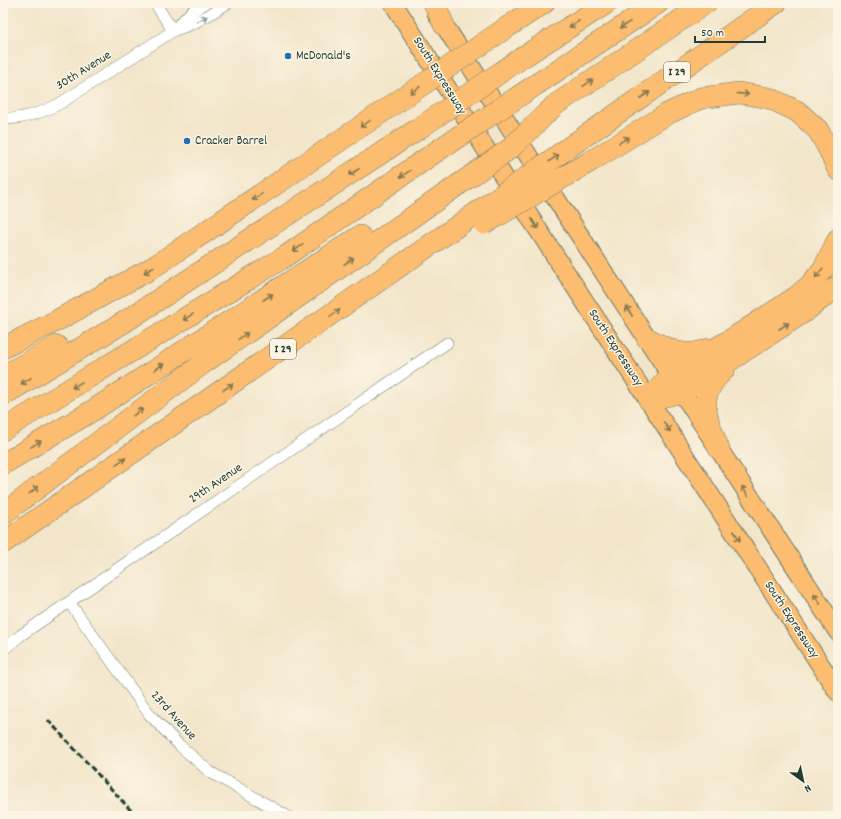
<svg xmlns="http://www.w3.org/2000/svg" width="841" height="819" font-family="Dekko,sans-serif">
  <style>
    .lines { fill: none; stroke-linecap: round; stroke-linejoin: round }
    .street-casing { stroke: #697868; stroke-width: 12 }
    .primary-casing { stroke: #697868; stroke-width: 20 }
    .highway-casing { stroke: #697868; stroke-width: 22 }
    .street { stroke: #fff; stroke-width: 11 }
    .primary { stroke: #fcbd6f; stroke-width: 18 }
    .highway { stroke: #fcbd6f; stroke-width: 21 }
    .rail { stroke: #1f3d34; stroke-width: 3; stroke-dasharray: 6 3; stroke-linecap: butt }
    .highway-bridge-casing { stroke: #697868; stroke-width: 22; stroke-linecap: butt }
    .highway-bridge { stroke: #fcbd6f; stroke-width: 21 }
    .oneway { stroke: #8f9e9a }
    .oneway2 { stroke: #82774f }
    .poi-dot { fill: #1f6fb2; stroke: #fcf5e5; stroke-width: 1.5 }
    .labels { text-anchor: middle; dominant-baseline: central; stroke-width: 3; stroke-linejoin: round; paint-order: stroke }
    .shield { fill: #fcf5e5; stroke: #617469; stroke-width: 1 }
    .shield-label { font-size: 12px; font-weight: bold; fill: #1f3d34 }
    .poi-label { font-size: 13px; fill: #1f3d34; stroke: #fcf5e5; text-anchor: start }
    .street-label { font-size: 13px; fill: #1f3d34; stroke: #fcf5e5 }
  </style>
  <rect width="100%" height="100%" fill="#fcf5e5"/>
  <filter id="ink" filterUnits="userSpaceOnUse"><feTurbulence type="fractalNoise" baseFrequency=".025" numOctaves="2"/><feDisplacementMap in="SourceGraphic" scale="8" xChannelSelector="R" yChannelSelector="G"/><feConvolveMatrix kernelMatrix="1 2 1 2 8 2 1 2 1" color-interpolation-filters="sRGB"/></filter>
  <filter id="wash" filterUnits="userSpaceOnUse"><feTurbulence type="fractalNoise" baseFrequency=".012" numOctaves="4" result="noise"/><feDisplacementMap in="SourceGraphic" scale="16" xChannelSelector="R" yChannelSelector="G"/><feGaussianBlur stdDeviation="0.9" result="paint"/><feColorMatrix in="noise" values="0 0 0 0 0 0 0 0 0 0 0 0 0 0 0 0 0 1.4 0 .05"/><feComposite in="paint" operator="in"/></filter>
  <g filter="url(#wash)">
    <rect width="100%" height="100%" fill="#f2e5c9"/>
  </g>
  <g filter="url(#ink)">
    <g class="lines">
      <defs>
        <path id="street" d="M155 3 173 31
          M175 30C195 24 211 14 228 3
          M3 119C23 119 41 113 59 104L173 31 191 12 206 3
          M69 602 150 715 179 745 210 772 287 816
          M3 650 21 635 447 343"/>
        <path id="primary" d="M393 3 487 151 838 692
          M437 14 560 205 838 632"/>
        <path id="highway" d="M434 3 444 25
          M506 28 544 3
          M523 57 607 3
          M540 82 658 3
          M555 105 706 3
          M578 141 776 3
          M591 161 667 114 701 98 739 93 769 98 797 111 818 130 829 150 838 170
          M647 338C669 350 684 359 709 349
          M3 348 58 320 152 268 397 102
          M3 376 57 346
          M3 395 126 321 421 127
          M649 400 671 375 735 337 796 297 811 284 824 268 838 239
          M649 400 682 392 804 312 838 286
          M3 430 283 258 437 151
          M719 449C707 419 694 396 724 370
          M3 464 92 411 360 236
          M3 514 205 362 458 185
          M3 543 476 213"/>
      </defs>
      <use href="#street" class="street-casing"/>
      <use href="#primary" class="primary-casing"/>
      <use href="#highway" class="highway-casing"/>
      <use href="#street" class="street"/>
      <use href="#primary" class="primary"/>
      <use href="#highway" class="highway"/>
      <path class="rail" d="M48 720 136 816"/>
      <defs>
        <path id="highway-bridge" d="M397 102 506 28
          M421 127 523 57
          M437 151 540 82
          M458 185 511 148 555 105
          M476 213 578 141
          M484 224 591 161"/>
      </defs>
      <use href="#highway-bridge" class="highway-bridge-casing"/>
      <use href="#highway-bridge" class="highway-bridge"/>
    </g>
    <defs><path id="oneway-shaft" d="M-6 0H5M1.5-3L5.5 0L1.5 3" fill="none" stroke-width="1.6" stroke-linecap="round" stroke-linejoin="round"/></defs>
    <use class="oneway" href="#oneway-shaft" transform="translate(202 19) rotate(-28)"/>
    <g class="oneway2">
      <use href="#oneway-shaft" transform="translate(574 24) rotate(147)"/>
      <use href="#oneway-shaft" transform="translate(625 25) rotate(146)"/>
      <use href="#oneway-shaft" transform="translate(588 83) rotate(-34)"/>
      <use href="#oneway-shaft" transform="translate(415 90) rotate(146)"/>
      <use href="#oneway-shaft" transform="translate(743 94) rotate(6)"/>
      <use href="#oneway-shaft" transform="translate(645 95) rotate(-35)"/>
      <use href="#oneway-shaft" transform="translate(365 124) rotate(146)"/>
      <use href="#oneway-shaft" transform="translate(624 140) rotate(-32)"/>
      <use href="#oneway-shaft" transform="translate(554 158) rotate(-35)"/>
      <use href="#oneway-shaft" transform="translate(354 172) rotate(147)"/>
      <use href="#oneway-shaft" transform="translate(405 174) rotate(145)"/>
      <use href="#oneway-shaft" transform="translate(257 197) rotate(146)"/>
      <use href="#oneway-shaft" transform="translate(535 224) rotate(57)"/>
      <use href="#oneway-shaft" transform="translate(298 248) rotate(145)"/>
      <use href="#oneway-shaft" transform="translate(349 261) rotate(-35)"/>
      <use href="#oneway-shaft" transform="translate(149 270) rotate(150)"/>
      <use href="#oneway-shaft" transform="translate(819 273) rotate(128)"/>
      <use href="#oneway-shaft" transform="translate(268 297) rotate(-33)"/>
      <use href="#oneway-shaft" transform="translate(629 311) rotate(-123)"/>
      <use href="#oneway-shaft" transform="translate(335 313) rotate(-35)"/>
      <use href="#oneway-shaft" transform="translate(188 317) rotate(148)"/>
      <use href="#oneway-shaft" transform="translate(784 326) rotate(-33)"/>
      <use href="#oneway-shaft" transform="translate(243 336) rotate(-35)"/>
      <use href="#oneway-shaft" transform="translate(159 367) rotate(-33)"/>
      <use href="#oneway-shaft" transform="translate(26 381) rotate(149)"/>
      <use href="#oneway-shaft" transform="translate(77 385) rotate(148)"/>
      <use href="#oneway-shaft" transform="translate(228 387) rotate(-35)"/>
      <use href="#oneway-shaft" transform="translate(138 412) rotate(-37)"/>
      <use href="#oneway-shaft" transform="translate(667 427) rotate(57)"/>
      <use href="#oneway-shaft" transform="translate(36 444) rotate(-31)"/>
      <use href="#oneway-shaft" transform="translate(121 461) rotate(-35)"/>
      <use href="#oneway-shaft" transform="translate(34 490) rotate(-38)"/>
      <use href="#oneway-shaft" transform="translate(745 491) rotate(-123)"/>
      <use href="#oneway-shaft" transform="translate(737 536) rotate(57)"/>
      <use href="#oneway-shaft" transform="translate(817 599) rotate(-123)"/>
    </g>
  </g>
  <g class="poi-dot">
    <circle cx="288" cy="56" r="4"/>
    <circle cx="187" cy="141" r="4"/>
  </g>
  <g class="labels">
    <g class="shield">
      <rect x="664" y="62" width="26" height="20" rx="3"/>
      <rect x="270" y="339" width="26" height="20" rx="3"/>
    </g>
    <g class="shield-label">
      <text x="677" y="72">I 29</text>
      <text x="283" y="349">I 29</text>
    </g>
    <g class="poi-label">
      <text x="296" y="56">McDonald's</text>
      <text x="195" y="141">Cracker Barrel</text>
    </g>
    <g class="street-label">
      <text transform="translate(84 71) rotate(-32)">30th Avenue</text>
      <text transform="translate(439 76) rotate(58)">South Expressway</text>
      <text transform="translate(615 348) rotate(57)">South Expressway</text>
      <text transform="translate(216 484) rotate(-34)">29th Avenue</text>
      <text transform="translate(791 620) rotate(57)">South Expressway</text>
      <text transform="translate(173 716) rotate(48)">23rd Avenue</text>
    </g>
  </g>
  <rect width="841" height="819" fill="none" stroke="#fcf5e5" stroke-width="16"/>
  <g transform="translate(803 781) rotate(147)" stroke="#fcf5e5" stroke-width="3" paint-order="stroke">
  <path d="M0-3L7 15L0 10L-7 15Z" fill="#1f3d34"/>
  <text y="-6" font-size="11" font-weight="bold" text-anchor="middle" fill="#1f3d34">N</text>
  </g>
  <path d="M695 36v6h70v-6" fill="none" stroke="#1f3d34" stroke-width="2"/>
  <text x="701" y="36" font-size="12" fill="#1f3d34" stroke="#fcf5e5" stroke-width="3" paint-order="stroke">50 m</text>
</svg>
